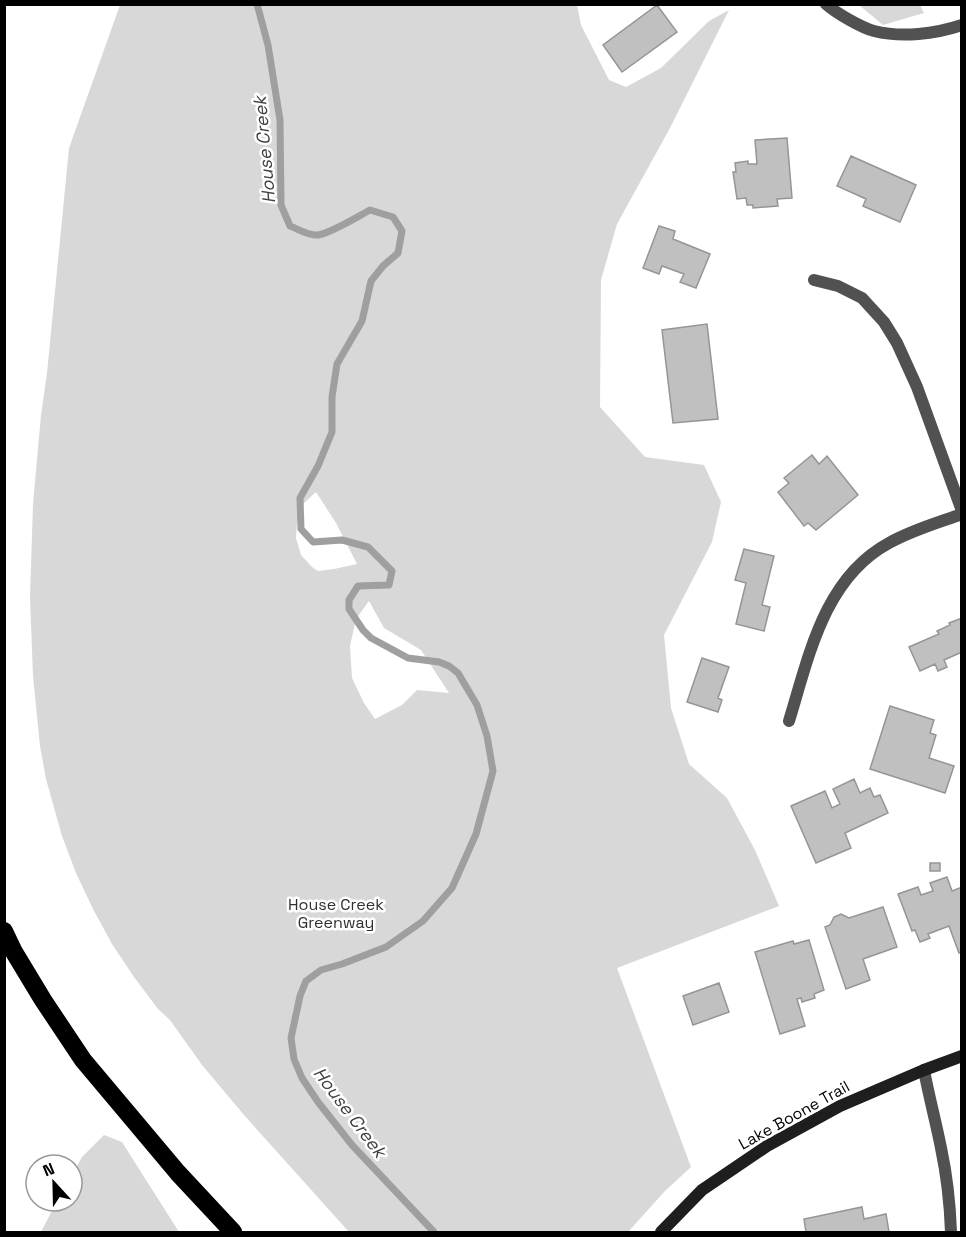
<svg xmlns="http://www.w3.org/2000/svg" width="966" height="1237" font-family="'Space Grotesk',sans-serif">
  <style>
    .green { fill: #d8d8d8; fill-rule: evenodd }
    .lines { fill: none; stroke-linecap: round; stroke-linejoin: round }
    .stream { stroke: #9f9f9f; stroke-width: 7 }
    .building { fill: #c0c0c0; stroke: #959595; stroke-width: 1.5 }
    .street { stroke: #515151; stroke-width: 12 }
    .secondary { stroke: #1e1e1e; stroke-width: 12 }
    .highway { stroke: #000; stroke-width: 18 }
    .labels { text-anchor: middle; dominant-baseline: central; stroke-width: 5; stroke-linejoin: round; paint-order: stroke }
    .park-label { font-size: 16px; fill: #2f2f2f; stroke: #fff }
    .street-label { font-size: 16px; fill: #000; stroke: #fff }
    .water-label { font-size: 18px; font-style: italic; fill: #404040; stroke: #fff }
  </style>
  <rect width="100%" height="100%" fill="#fff"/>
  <path class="green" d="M120 5H577L581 25 609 80 626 87 661 68 709 21 729 10 670 128 617 224 601 280 600 407 645 457 704 465 721 502 712 542 664 635 671 708 689 764 727 798 755 850 779 906 617 968 691 1167 665 1191 628 1232H349L244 1115 202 1065 170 1020 158 1009 134 977 112 944 93 909 76 873 62 836 46 779 40 746 33 676 30 597 33 504 41 415 47 373 69 148ZM316 492 336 523 357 564 334 569 318 571 312 567 301 555 296 538 297 522 302 505ZM369 601 384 628 421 650 449 693 417 690 402 705 375 719 364 703 352 678 350 646 356 619Z
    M859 5H920L924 13 883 25Z
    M104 1135 122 1142 179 1232H41L57 1201H72V1175L82 1157Z"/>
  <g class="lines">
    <path class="stream" d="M257 4 268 45 280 120 281 205 290 226C298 229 309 236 318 235 331 233 357 217 370 210L393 217 402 231 398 253 383 266 371 281 362 321 337 364 332 397V432L318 466 300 498 301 529 313 542 342 540 368 547 392 571 389 585 358 586 349 600V609L363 630 371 638 408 658 439 662 449 666 458 673 477 705 487 736 493 771 476 834 452 888 423 921 386 947 342 964 321 970 306 981 300 996 291 1038 294 1059 302 1078 318 1102 352 1145 434 1232"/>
  </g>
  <path class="building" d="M657 5 677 32 622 72 603 45Z
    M787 138 792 198 777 199 778 206 753 208V205H747L746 198 737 199 733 172H736L735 163 748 161V164H757L755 140Z
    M851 156 916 185 900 222 863 206 866 199 837 186Z
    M659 226 675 231 673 239 710 254 696 288 680 282 684 274 662 266 659 274 643 268Z
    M707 324 718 419 673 423 662 330Z
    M812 455 819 464 827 456 858 495 816 530 808 523 804 526 778 492 789 483 784 478Z
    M744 549 774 556 762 605 770 607 764 631 736 624 746 583 735 580Z
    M962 618V652L944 660 947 667 938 671 935 664 920 671 909 647 939 634 937 631 950 625 949 623Z
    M702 658 729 667 718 698 722 700 718 712 687 702Z
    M890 706 934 720 930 733 936 735 929 758 954 766 945 793 870 769Z
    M854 779 860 793 870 788 874 797 880 795 888 813 845 833 851 848 816 863 791 806 825 791 832 808 840 804 833 789Z
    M930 863H940V871H930Z
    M947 877 952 891 962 887V951L959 953 949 926 928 934 930 938 920 942 915 930 912 931 898 894 918 887 921 895 933 891 930 883Z
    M883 907 897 947 863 959 870 980 846 989 825 927 830 925 834 917 841 914 849 918Z
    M809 940 824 990 814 994 815 998 802 1002 801 998 797 999 805 1026 780 1034 755 952 793 941 794 944Z
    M719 983 729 1012 693 1025 683 996Z
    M862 1207 864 1219 886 1214 889 1232H806L804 1219Z"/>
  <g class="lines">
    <path class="street" d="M826 4C836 13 862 28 874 31 902 38 935 34 962 25
      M814 280 838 286 862 298 884 322 897 343 917 387 962 511
      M789 721C809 656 824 578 889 543 912 530 937 523 962 514
      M924 1070C929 1097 936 1122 941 1148 947 1176 950 1204 951 1232"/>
    <path class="secondary" d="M661 1232 702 1190 767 1146 840 1106 924 1070 962 1056"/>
    <path class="highway" d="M4 931 14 952 43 1000 83 1060 178 1173 233 1232"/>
  </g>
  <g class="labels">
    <g class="park-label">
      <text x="336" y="904">House Creek<tspan x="336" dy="18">Greenway</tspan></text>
    </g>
    <g class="street-label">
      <text transform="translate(794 1115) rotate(-29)">Lake Boone Trail</text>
    </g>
    <g class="water-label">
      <text transform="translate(264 150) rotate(-95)">House Creek</text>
      <text transform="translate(350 1112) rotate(53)">House Creek</text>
    </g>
  </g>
  <rect width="966" height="1237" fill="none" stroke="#000000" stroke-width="12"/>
  <g transform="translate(54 1183) rotate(338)"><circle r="28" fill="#ffffff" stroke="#999999" stroke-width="1.5"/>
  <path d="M0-4.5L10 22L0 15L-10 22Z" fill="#000000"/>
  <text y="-9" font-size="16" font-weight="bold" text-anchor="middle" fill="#000000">N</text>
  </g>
</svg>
